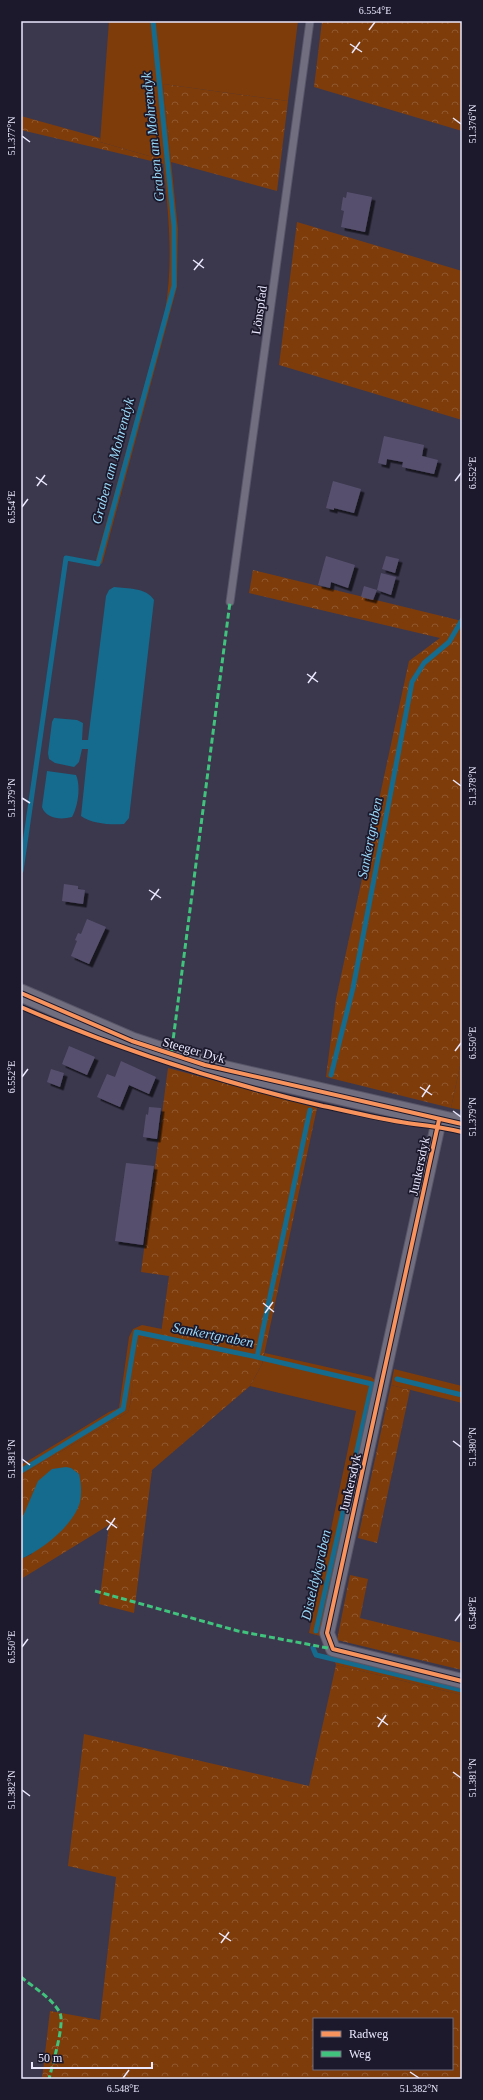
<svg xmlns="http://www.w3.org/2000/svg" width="483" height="2100" font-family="'Times New Roman',serif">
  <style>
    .green { fill: #7e3c0a }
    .forest { fill: url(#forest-crowns); fill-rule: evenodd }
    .water { fill: #146b8d }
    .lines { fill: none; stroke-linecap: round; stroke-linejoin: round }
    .stream { stroke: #146b8d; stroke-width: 5 }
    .building { fill: #57506e; filter: url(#shadow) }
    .service-casing { stroke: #575567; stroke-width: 9 }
    .minor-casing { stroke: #575567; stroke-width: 16 }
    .tertiary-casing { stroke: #575567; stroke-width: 19 }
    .service { stroke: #716e80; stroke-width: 7 }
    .minor { stroke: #716e80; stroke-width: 14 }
    .tertiary { stroke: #716e80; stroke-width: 17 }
    .quiet { stroke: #40c37c; stroke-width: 3; stroke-dasharray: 6 3; stroke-linecap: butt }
    .cycleway-casing { stroke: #1c192c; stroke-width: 6 }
    .cycleway { stroke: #f8935d; stroke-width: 4 }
    .ticks { fill: none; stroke: #eae8fe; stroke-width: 1.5 }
    .labels { text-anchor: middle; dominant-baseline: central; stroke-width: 3.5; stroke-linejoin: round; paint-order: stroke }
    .street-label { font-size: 13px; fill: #eae8fe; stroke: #1c192c }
    .water-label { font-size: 14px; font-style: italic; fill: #9ad9f8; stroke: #1c192c }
    .neatline { fill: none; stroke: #eae8fe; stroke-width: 1.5 }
    .ticks-label { font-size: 10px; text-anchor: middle; fill: #eae8fe }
  </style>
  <defs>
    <pattern id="forest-crowns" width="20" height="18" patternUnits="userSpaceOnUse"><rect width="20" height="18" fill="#7e3c0a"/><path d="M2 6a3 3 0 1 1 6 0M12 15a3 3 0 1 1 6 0" fill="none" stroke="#90582f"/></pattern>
    <filter id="shadow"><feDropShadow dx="3.5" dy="3.5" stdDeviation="0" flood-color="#0009"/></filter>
  </defs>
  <rect width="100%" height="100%" fill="#3b374d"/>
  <path class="green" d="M109 21H298L288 101 163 84 178 229 177 287 102 564 96 560 165 311C174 260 168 211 163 160L100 142Z
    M462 1056V1110L451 1108Z
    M142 1325 162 1329 160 1341 139 1337 130 1405 128 1412 21 1475V1465L109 1412 119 1408 129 1337 133 1329Z
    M265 1353 371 1377 375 1380 320 1636 309 1633 356 1411 250 1386 262 1364Z
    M394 1369 462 1386V1403L391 1385Z
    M333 1656 462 1686V1695L336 1665Z"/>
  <path class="forest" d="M322 21H462V131L314 87Z
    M163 84 288 101 277 191 171 162Z
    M21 116 100 138V142L163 160 164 164 21 130Z
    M297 222 462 271V420L279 365Z
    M253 570 462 621V1056L451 1108 326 1077 336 999 409 661 440 638 249 593Z
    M168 1068 317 1108 262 1364 250 1386 152 1470 134 1613 99 1604 109 1525 21 1579V1559L32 1554 23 1519 21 1521V1475L128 1412 130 1405 138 1338 139 1337 160 1341 169 1276 141 1272Z
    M391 1385 410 1390 377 1543 358 1538Z
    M350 1575 368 1579 360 1618 462 1643V1670L337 1640Z
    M336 1665 462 1695V2079H42L50 2011 100 2020 116 1877 68 1866 84 1734 309 1786ZM314 2019H452V2069H314Z"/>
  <path class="water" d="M114 587C128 589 146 587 154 600L129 818 124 824C111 825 92 824 81 816L88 749H82L79 762 74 767 55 763 49 759 48 753 52 722 54 718 77 720 83 723 82 740H88L106 596 109 590Z
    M47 771 76 775C81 786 78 806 72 817 61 820 46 819 42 807Z
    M66 1467 71 1468 79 1474C81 1483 82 1492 80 1502 74 1525 42 1550 21 1559V1521L38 1481 52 1469Z"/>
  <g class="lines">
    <path class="stream" d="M21 871 66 558 98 564 174 286V226L153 21
      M331 1075 353 988 412 682 424 663 449 642 462 620
      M257 1357 372 1384 316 1631
      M397 1379 462 1395
      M21 1471 123 1409 136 1332 257 1357 310 1110
      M313 1648 316 1655 462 1690"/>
  </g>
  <path class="building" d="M347 192 372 197 365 232 341 227 344 211 341 210 343 197 346 198Z
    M384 436 424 445 422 456 438 460 434 474 402 467 403 462 387 459 386 465 378 463Z
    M333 481 361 489 354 513 334 508V510L326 508Z
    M326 556 355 565 348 588 331 582 330 588 318 585Z
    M386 556 399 559 395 573 382 569Z
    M381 573 396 577 391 595 377 590Z
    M364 586 377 590 373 600 361 597Z
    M64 884 78 886V889L85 890 83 904 62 901Z
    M87 919 106 927 89 964 71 956 77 941 75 940 78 933 81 934Z
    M69 1046 95 1057 87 1075 62 1064Z
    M121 1061 156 1077 149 1094 129 1085 120 1107 97 1097 107 1074 115 1077Z
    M51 1069 64 1073 60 1087 47 1082Z
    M149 1107 161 1108 157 1139 143 1137 146 1114 148 1115Z
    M126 1163 154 1166 143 1245 115 1241Z"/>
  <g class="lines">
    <defs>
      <path id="service" d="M230 602 310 21"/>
      <path id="minor" d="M439 1120 327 1633 333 1649 462 1681"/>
      <path id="tertiary" d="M21 993 132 1041 205 1065 462 1124"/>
    </defs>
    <use href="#service" class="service-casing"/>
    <use href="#minor" class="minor-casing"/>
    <use href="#tertiary" class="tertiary-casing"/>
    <use href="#service" class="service"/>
    <use href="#minor" class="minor"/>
    <use href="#tertiary" class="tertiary"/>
    <path class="quiet" d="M171 1056 230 602
      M95 1591 238 1631 333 1649
      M21 1977C33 1987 52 1998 60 2013 65 2024 52 2066 49 2079"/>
    <defs>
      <path id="cycleway" d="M21 993 132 1041 205 1065 462 1124
        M21 1007C118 1049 219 1082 323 1106 353 1112 384 1120 414 1124 431 1126 446 1128 462 1132
        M439 1120 327 1633 333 1649 462 1681"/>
    </defs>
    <use href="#cycleway" class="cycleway-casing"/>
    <use href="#cycleway" class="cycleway"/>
  </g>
  <path class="ticks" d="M369 30 375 22M350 44 362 52M352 53 360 42M453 118 461 124M22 136 30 142M193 260 204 268M194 270 203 259M36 477 47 485M455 481 461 473M37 486 45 475M22 507 28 499M307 674 318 682M308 683 316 672M453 780 461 786M22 798 30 803M149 890 161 898M151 900 159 889M455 1051 461 1043M22 1077 28 1069M420 1087 432 1095M422 1097 430 1085M453 1111 461 1117M263 1303 274 1312M265 1313 273 1302M453 1441 461 1447M22 1459 30 1465M106 1520 117 1528M107 1530 115 1518M455 1621 461 1613M22 1647 28 1639M377 1717 388 1725M378 1727 386 1715M453 1772 461 1778M22 1790 30 1796M219 1933 231 1941M221 1943 229 1932M410 2072 419 2078M123 2078 129 2070"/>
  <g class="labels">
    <g class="street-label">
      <text transform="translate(259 310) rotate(-82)">Lönspfad</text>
      <text transform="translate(194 1050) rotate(16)">Steeger Dyk</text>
      <text transform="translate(419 1166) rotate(-78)">Junkersdyk</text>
      <text transform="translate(350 1483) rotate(-77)">Junkersdyk</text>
    </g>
    <g class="water-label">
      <text transform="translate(153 137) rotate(-96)">Graben am Mohrendyk</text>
      <text transform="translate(113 461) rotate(-75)">Graben am Mohrendyk</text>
      <text transform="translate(370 838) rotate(-79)">Sankertgraben</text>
      <text transform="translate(213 1335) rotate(11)">Sankertgraben</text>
      <text transform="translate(316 1575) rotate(-77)">Disteldykgraben</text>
    </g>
  </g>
  <rect width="483" height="2100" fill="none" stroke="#1c192c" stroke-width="44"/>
  <rect x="313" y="2018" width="140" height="52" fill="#1c192c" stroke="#6e6c80"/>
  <rect x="321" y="2031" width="20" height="6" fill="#f8935d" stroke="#6e6c80"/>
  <text x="349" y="2038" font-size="12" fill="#eae8fe">Radweg</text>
  <rect x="321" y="2051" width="20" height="6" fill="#40c37c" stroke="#6e6c80"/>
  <text x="349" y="2058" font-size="12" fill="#eae8fe">Weg</text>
  <path d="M32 2062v6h120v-6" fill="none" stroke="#eae8fe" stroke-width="2"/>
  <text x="38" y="2062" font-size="12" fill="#eae8fe" stroke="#1c192c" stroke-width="3" paint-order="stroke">50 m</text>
  <rect x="22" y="22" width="439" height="2056" class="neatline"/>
  <g class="ticks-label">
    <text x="375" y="14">6.554°E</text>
    <text transform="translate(472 124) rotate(-90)" y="4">51.376°N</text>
    <text transform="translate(11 136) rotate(-90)" y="4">51.377°N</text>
    <text transform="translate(472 473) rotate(-90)" y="4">6.552°E</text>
    <text transform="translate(11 507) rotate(-90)" y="4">6.554°E</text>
    <text transform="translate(472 786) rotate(-90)" y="4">51.378°N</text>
    <text transform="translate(11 798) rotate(-90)" y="4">51.379°N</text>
    <text transform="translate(472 1043) rotate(-90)" y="4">6.550°E</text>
    <text transform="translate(11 1077) rotate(-90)" y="4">6.552°E</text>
    <text transform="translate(472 1117) rotate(-90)" y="4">51.379°N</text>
    <text transform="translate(472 1447) rotate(-90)" y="4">51.380°N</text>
    <text transform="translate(11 1459) rotate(-90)" y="4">51.381°N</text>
    <text transform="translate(472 1613) rotate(-90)" y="4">6.548°E</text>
    <text transform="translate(11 1647) rotate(-90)" y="4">6.550°E</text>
    <text transform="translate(472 1778) rotate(-90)" y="4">51.381°N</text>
    <text transform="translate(11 1790) rotate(-90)" y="4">51.382°N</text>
    <text x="123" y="2092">6.548°E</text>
    <text x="419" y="2092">51.382°N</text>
  </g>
</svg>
